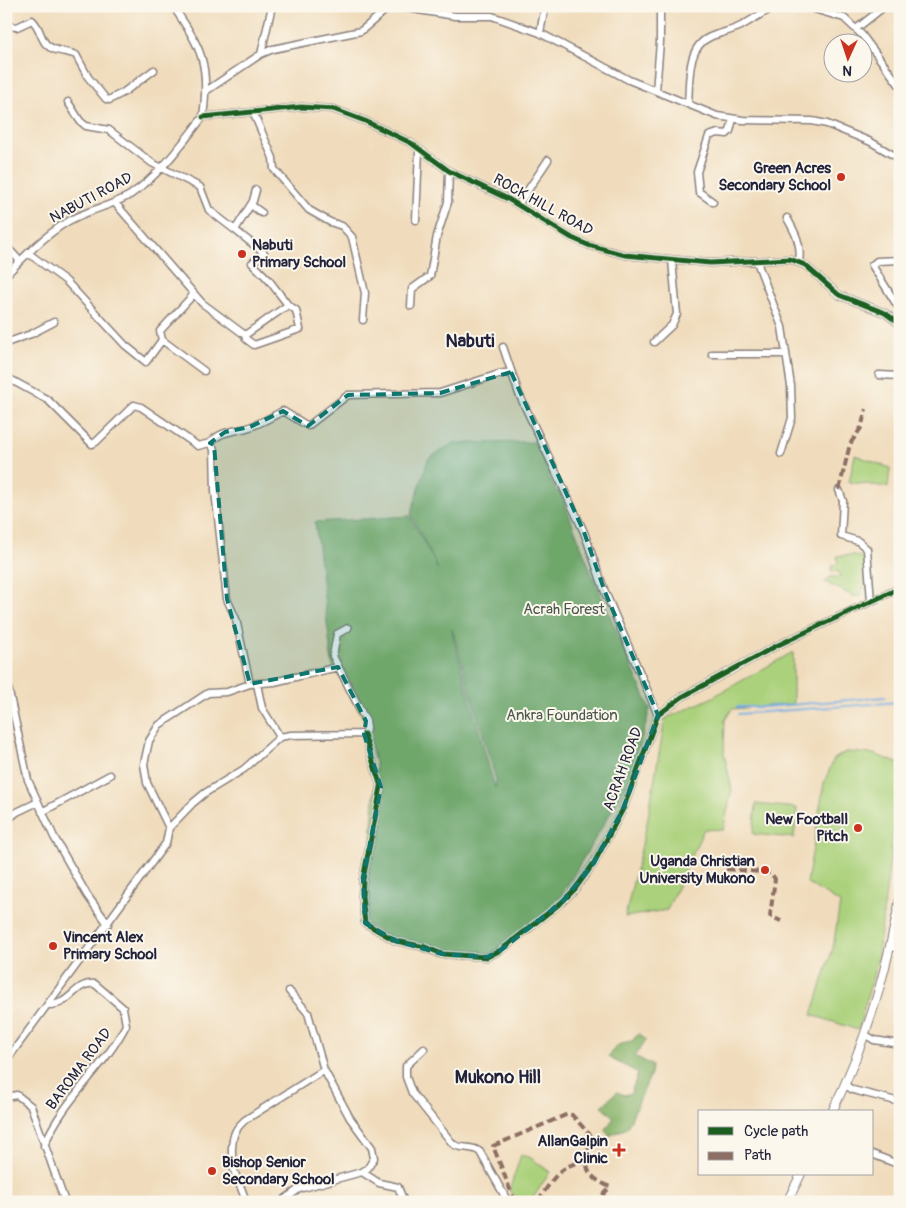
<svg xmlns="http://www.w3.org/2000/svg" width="906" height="1208" font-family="Pangolin,sans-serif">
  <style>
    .green { fill: #abd17b; stroke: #667a5b }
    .forest { fill: #88b36b; stroke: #556a53; fill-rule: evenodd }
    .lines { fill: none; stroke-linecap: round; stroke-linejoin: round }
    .stream { stroke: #72ace3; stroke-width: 2 }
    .minor-casing { stroke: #897f7c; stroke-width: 9 }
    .major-casing { stroke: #897f7c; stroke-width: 10 }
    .minor { stroke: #fff; stroke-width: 6 }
    .major { stroke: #fff; stroke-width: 8 }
    .quiet { stroke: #8d6e63; stroke-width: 4; stroke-dasharray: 8 4; stroke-linecap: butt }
    .cycleway-casing { stroke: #fbf7ec; stroke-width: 8 }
    .cycleway { stroke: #1b5e20; stroke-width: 5 }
    .marked { fill: #0f766e; fill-opacity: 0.2; stroke: #0f766e; stroke-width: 4; stroke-dasharray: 10 6; stroke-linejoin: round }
    .poi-dot { fill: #c8321e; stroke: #fbf7ec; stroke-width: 2 }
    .labels { text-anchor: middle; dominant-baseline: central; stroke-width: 4; stroke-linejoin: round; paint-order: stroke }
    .poi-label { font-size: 15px; font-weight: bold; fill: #22223b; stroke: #fbf7ec; text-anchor: end }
    .street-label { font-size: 15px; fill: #22223b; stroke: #fbf7ec }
    .park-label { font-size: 15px; fill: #4b574e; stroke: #fbf7ec }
    .quarter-label { font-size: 18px; font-weight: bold; fill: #22223b; stroke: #fbf7ec }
  </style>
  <rect width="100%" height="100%" fill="#fbf7ec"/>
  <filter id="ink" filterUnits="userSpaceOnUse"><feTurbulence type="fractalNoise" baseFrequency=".02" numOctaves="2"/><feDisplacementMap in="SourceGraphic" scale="10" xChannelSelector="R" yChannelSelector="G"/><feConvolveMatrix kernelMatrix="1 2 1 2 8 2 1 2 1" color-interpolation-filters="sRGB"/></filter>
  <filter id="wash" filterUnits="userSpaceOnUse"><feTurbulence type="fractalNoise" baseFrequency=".0096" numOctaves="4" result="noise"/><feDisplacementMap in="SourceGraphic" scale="20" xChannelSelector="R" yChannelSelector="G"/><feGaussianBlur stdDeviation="1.12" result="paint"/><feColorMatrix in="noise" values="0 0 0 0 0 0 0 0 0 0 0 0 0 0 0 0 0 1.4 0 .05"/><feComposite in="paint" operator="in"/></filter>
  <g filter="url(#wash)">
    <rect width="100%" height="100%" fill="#f0dcbc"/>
    <path class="green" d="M855 455 890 468 888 487 849 482Z
      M854 555 867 559 865 585 860 596H853L825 582 830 577H840L839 572 831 571 833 565 838 564 837 556Z
      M793 652V704L732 709 725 720 724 753 732 790 723 830 704 829 667 910 625 917 647 823 665 719 711 698Z
      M846 752 874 754 900 764V781L877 962 858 1030 812 1015 833 948 840 903 807 883 824 783 834 759Z
      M756 804 797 808 794 838 753 834Z
      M521 1155 531 1158 550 1172 533 1198 537 1202H521L509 1191Z"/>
    <path class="forest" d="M535 442 556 491 560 492 592 574 650 709 630 780 549 916 487 957 442 954 395 941 365 923 376 768 366 723 332 664 315 522 410 516 438 569 411 514 428 459 453 443ZM452 629 496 780 495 788 454 641Z
      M639 1033 646 1040 635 1056 652 1065 651 1074 627 1128 609 1136 605 1129 614 1118 602 1106 617 1092 624 1095 631 1093 638 1073 608 1057C614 1047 620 1042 632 1041Z"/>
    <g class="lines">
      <path class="stream" d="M895 697H900
        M737 707H764L885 697
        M738 714 900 702"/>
    </g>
  </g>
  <g filter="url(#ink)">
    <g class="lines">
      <defs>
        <path id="minor" d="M173 6C202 49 210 64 203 117
          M804 6 844 18 862 35 900 86
          M6 26 17 27 32 20C40 27 40 37 46 44 53 52 67 51 76 55L88 77 106 99 109 100 124 92 154 70
          M856 29 885 6
          M540 33 545 6
          M261 54 272 6
          M206 91 261 54 273 49 361 31 388 8 400 7 455 16H492L540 33 629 80 717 116 743 120 812 121 827 124 871 142 900 159
          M656 91 660 42V6
          M68 102 80 121 86 126 109 130 152 163 200 187 209 210 235 230 253 201 256 190
          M688 103C690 82 686 47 710 37 719 33 730 31 739 27 753 20 764 10 780 6
          M253 112 273 158 274 169 309 210 330 222 342 226 352 237 365 293 363 320
          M203 117 301 107 333 109 365 121 411 143 449 171 508 199 572 238 588 245 625 255 710 263 790 259 805 265 839 295 885 313 900 324
          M713 202 699 192 697 172 709 136 718 133 727 134 730 131 733 119
          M115 203 202 303 245 335 288 305 296 310 300 329 254 345 246 339 245 335
          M251 205 262 213
          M518 205 548 160
          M787 218C795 232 802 245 799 261
          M416 220 419 150
          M235 230 264 253 252 263 268 279 288 305
          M6 246 20 261
          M28 253 66 281 125 345 146 362 162 340 160 331 194 294
          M900 260 877 261 872 265 900 310
          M757 262 782 327 791 386 792 418 781 454
          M6 275C25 256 44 236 67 222 86 210 110 207 130 195 160 175 181 145 203 117
          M411 306 412 289 430 276 437 236 448 202 449 171
          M162 340 204 371
          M654 342 672 325 677 314 672 260
          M6 343 31 334 54 322
          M503 347 519 394 584 532 605 592 658 715
          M712 354H785
          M879 375 900 376
          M6 377 48 400 92 444 96 442 134 405 141 407 198 446 210 443C221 430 235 432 250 427 261 423 272 417 283 411L308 426 348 395 440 393 499 374 511 372
          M210 443 214 449 215 491 227 599 236 619 250 684
          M839 490 843 501 841 536 858 541 867 549 871 601
          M6 678 28 780 54 837 87 895 108 924
          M257 684 262 708 280 737
          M364 734 381 787 363 879 362 896 365 923 396 941 425 947 442 954 487 957 501 950 562 902 575 889 594 863 623 809 658 715 682 697 776 646 900 588
          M42 812 110 775
          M6 821 17 812 38 802
          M169 828 193 803 205 793 244 769 280 737 291 735 364 734 367 728 366 721 333 656 337 634 348 628
          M890 948 900 947
          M866 1035 874 1040 900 1044
          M424 1049 406 1066V1077L412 1093 453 1144C461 1150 472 1145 480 1152L508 1202
          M6 1061 166 843 169 828 147 783 144 764 149 741 159 725 208 693 227 692 250 684 274 682 338 667
          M845 1085 853 1090 900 1102
          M6 1097 17 1095 31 1106 65 1202
          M44 1146C62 1100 104 1069 126 1025L123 1008 95 984C75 981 71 1006 48 1005
          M872 1154 900 1165
          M362 1172 379 1183 398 1187 404 1202
          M246 1202C239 1178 231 1175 232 1148 233 1134 235 1129 245 1120L324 1070
          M281 1202 299 1189 362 1172 368 1168 374 1158 372 1148 350 1118 324 1070 308 1013 289 991"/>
        <path id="major" d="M832 1112C867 1040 885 977 900 899
          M787 1202 801 1174"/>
      </defs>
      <use href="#minor" class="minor-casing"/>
      <use href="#major" class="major-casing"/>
      <use href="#minor" class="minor"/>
      <use href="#major" class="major"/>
      <path class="quiet" d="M839 490 850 444 861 428 866 409
        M726 869 771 873 775 879 770 916 781 921
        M515 1202 493 1146 568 1114 572 1115 591 1136C586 1166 580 1173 610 1187L596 1202
        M538 1202C550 1182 561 1162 587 1162"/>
      <defs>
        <path id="cycleway" d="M203 117 301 107 333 109 365 121 411 143 449 171 508 199 572 238 588 245 625 255 710 263 790 259 805 265 839 295 885 313 900 324
          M364 734 381 787 363 879 362 896 365 923 396 941 425 947 442 954 487 957 501 950 562 902 575 889 594 863 623 809 658 715 682 697 776 646 900 588"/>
      </defs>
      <use href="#cycleway" class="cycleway-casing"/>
      <use href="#cycleway" class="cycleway"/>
    </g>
  </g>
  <path class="marked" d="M511 372 584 532 605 592 658 715 623 809 594 863 562 902 501 950 487 957 442 954 396 941 365 923 363 879 381 787 364 734 366 721 338 667 250 684 227 599 214 445 210 443 225 432 250 427 283 411 308 426 348 395 440 393Z"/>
  <g class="poi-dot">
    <circle cx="841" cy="177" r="5"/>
    <circle cx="242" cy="254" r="5"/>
    <circle cx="858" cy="828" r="5"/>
    <circle cx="765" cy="870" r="5"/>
    <circle cx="53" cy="946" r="5"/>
    <path d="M616.5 1142.5h5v5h5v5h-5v5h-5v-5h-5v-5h5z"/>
    <circle cx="212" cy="1171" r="5"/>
  </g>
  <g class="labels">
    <g class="poi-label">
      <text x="831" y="168">Green Acres<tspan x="831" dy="17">Secondary School</tspan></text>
      <text x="252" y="245" text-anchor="start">Nabuti<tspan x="252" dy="17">Primary School</tspan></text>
      <text x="848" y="819">New Football<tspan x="848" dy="17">Pitch</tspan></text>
      <text x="755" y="861">Uganda Christian<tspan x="755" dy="17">University Mukono</tspan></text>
      <text x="63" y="937" text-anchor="start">Vincent Alex<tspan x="63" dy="17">Primary School</tspan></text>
      <text x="608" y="1141">AllanGalpin<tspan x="608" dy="17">Clinic</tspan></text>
      <text x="222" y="1162" text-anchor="start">Bishop Senior<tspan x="222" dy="17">Secondary School</tspan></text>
    </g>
    <g class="street-label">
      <text transform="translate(91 198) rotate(-28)">NABUTI ROAD</text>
      <text transform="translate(543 205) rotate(29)">ROCK HILL ROAD</text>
      <text transform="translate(623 769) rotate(-70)">ACRAH ROAD</text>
      <text transform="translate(79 1069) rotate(-53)">BAROMA ROAD</text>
    </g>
    <g class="park-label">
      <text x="564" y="609">Acrah Forest</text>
      <text x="562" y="715">Ankra Foundation</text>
    </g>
    <g class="quarter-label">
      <text x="470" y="341">Nabuti</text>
      <text x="498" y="1077">Mukono Hill</text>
    </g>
  </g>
  <rect width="906" height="1208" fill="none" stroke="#fbf7ec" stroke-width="25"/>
  <rect x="698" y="1110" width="175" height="65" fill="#fbf7ec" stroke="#a4a2a5"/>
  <rect x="708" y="1127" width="25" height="8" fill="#1b5e20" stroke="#a4a2a5"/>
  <text x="744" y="1136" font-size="15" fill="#22223b">Cycle path</text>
  <rect x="708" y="1152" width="25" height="8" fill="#8d6e63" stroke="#a4a2a5"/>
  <text x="744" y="1160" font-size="15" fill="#22223b">Path</text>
  <g transform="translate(848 58) rotate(183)"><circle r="24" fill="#fbf7ec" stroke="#a4a2a5"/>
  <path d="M0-4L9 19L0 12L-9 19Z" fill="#c8321e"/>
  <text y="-8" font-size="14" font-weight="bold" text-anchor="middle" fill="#22223b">N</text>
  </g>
</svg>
